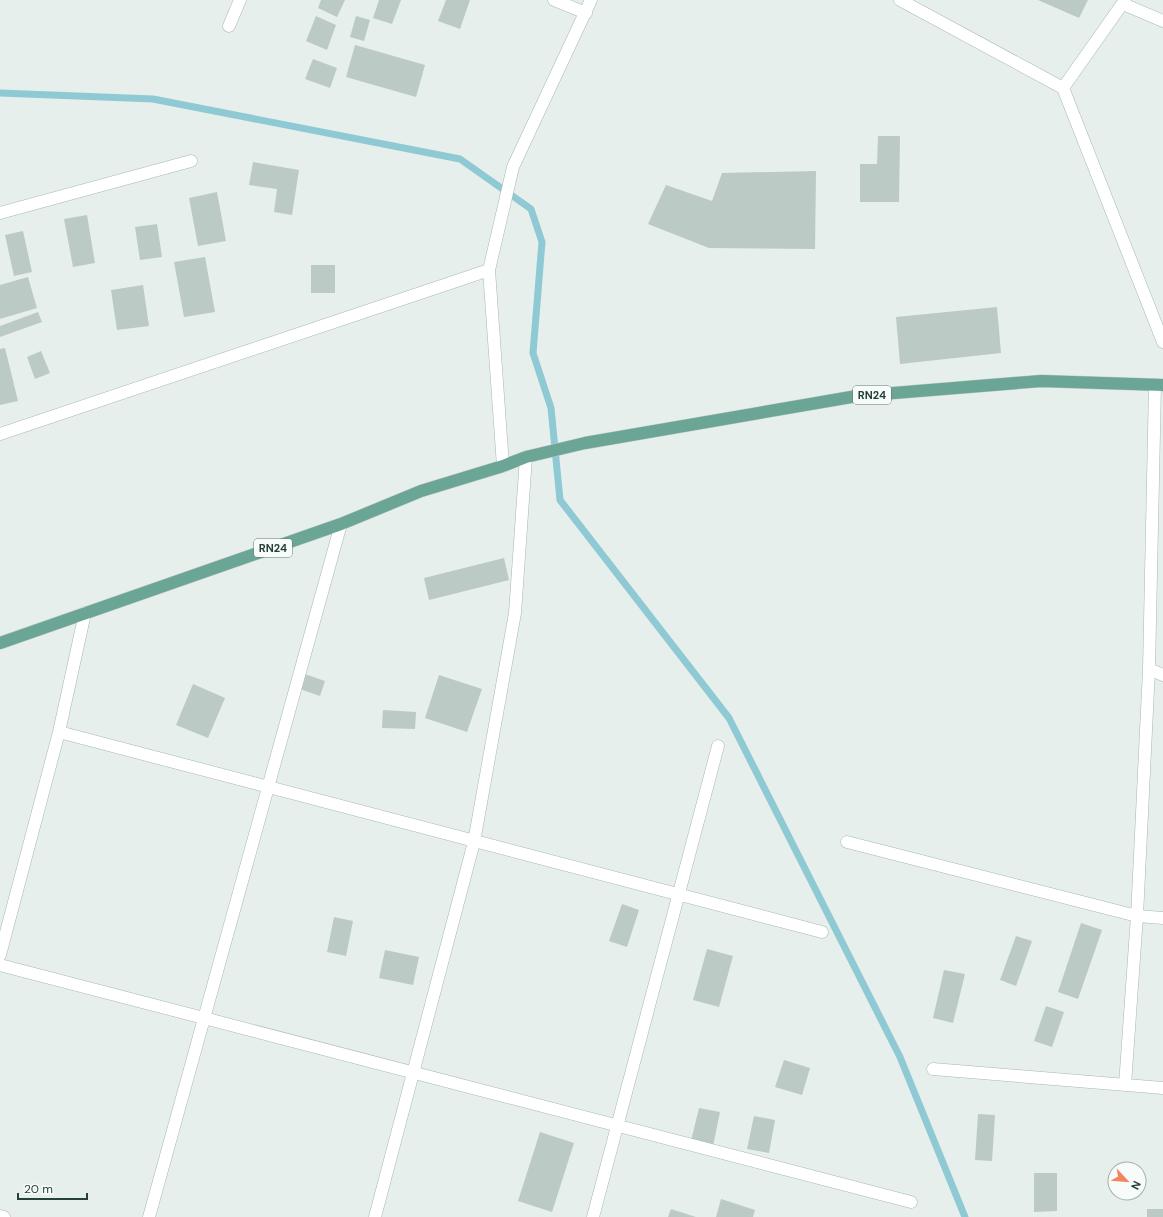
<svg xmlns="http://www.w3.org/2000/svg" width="1163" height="1217" font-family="'DM Sans',sans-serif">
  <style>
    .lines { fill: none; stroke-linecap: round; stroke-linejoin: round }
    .stream { stroke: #8ec9d4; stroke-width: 7 }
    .building { fill: #bbcac4 }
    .street-casing { stroke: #a8b8b2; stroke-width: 13 }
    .primary-casing { stroke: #c2cac8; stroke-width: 13 }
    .street { stroke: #fff; stroke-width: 12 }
    .primary { stroke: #6aa596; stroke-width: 12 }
    .labels { text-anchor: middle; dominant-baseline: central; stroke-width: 3; stroke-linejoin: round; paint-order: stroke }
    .shield { fill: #f7fbf9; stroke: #637a73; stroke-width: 1 }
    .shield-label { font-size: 11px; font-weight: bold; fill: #24423a }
  </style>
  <rect width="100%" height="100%" fill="#e6efeb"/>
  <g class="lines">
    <path class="stream" d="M0 93 153 99 460 159 531 209 542 242 533 353 551 408 560 500 729 718 900 1057 965 1217"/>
  </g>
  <path class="building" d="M321 0H345L337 17 318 8Z
    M379 0H401L392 24 373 18Z
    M446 0H470L460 29 438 21Z
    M1038 0H1088L1079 18Z
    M316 16 336 25 327 50 306 41Z
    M356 16 370 20 364 41 350 37Z
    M355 45 425 65 416 97 346 77Z
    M313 59 337 68 330 88 305 79Z
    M878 136H900L899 202H860V164H877Z
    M253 162 299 170 292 215 274 212 277 189 249 185Z
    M816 171 815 249 709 248 648 224 666 185 712 201 722 173Z
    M217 192 226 241 198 246 189 198Z
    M87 215 95 263 73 267 64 219Z
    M157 224 162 257 140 260 135 227Z
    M23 231 32 272 14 276 5 235Z
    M205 257 215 312 184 317 174 262Z
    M311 265H335V293H311Z
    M28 277 37 308 0 319V285Z
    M143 285 149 326 117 330 111 290Z
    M997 307 1001 353 900 364 896 317Z
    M38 312 42 322 0 337V326Z
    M5 348 18 401 0 405V349Z
    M41 351 50 373 35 379 27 357Z
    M504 558 509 580 429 600 424 578Z
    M302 673 325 681 320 696 297 688Z
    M439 675 482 689 467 732 425 718Z
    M193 684 225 698 208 738 176 725Z
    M383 710 416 712 415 729 382 728Z
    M622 904 639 910 627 947 609 941Z
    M334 917 353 921 346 956 327 952Z
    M1081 923 1102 930 1078 999 1058 992Z
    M1016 936 1032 941 1016 986 1000 980Z
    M707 949 733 956 719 1007 693 1000Z
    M385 950 419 957 413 985 379 978Z
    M944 970 965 974 953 1023 933 1018Z
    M1046 1006 1064 1012 1052 1047 1034 1041Z
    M784 1060 810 1068 802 1095 775 1087Z
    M699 1108 720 1112 713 1146 691 1141Z
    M978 1114 995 1115 992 1161 975 1160Z
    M754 1116 775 1120 769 1153 747 1149Z
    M540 1132 574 1143 552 1212 518 1201Z
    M1034 1173H1057V1211L1034 1212Z
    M721 1199 755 1210 753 1217H716Z
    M671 1209 696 1217H668Z
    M1147 1209H1163V1217H1147Z"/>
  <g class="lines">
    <defs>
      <path id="street" d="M554 0 586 13
        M900 0 1063 88 1163 342
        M1123 4 1163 21
        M229 26 240 0
        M1063 88 1125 0
        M0 213 191 161
        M0 434 489 270
        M503 466 489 270 513 167 591 0
        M1149 669 1163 675
        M59 732 822 932
        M847 842 1137 916 1163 918
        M0 955 59 732 85 613
        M0 965 911 1202
        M933 1069 1163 1088
        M1125 1085 1137 916 1149 669 1155 385
        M0 1216 4 1217
        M149 1217 341 524
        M375 1217 474 842 515 613 526 457
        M593 1217 718 746"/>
      <path id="primary" d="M0 643 341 524 421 491 503 466 526 457 585 443 857 396 1041 381 1163 385"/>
    </defs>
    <use href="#street" class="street-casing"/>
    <use href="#primary" class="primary-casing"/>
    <use href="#street" class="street"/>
    <use href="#primary" class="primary"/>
  </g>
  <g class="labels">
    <g class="shield">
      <rect x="853" y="386" width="38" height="18" rx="3"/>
      <rect x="254" y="539" width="38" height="18" rx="3"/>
    </g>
    <g class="shield-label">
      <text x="872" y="395">RN24</text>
      <text x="273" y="548">RN24</text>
    </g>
  </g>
  <g transform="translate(1127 1181) rotate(116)"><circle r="19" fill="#f7fbf9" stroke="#a3b1ad"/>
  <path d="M0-3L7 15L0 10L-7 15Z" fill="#f4845f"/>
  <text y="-6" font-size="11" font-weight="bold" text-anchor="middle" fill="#24423a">N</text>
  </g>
  <path d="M18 1193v6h69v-6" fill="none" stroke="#24423a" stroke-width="2"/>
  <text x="24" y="1193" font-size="12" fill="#24423a" stroke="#f7fbf9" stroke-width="3" paint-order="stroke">20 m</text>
</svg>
